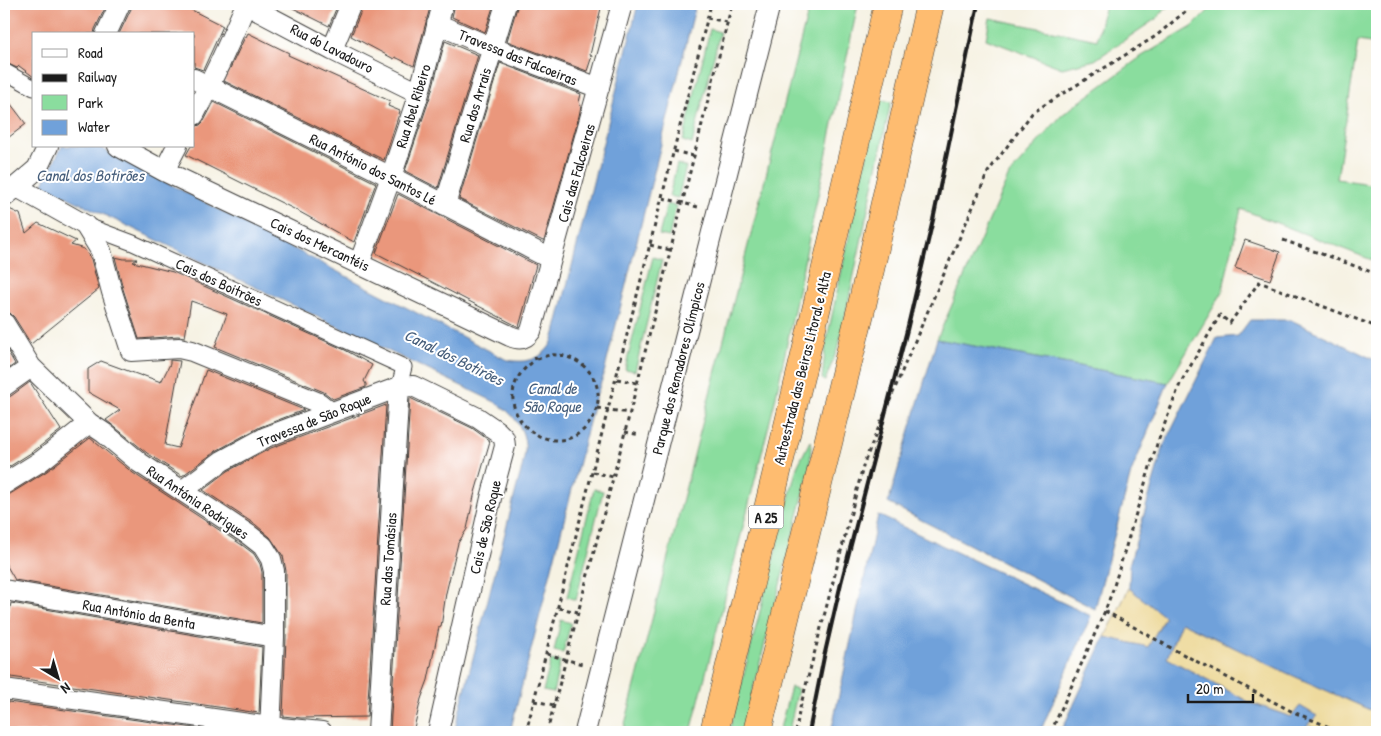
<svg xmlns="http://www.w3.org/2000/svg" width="1381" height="736" font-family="'Patrick Hand',sans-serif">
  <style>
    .green { fill: #8add9e; stroke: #537c5d }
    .sand { fill: #eeda9e; stroke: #857b5d }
    .water { fill: #70a1da; stroke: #465e7b }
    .building { fill: #ea977b }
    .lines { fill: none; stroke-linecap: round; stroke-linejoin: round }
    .pedestrian-casing { stroke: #3d3c3a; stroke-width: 17 }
    .minor-casing { stroke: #3d3c3a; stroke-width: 22 }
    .motorway-casing { stroke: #3d3c3a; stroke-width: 29 }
    .path { stroke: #3d3c3a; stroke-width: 3; stroke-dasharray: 4 4; stroke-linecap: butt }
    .pedestrian { stroke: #fff; stroke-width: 15 }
    .minor { stroke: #fff; stroke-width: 20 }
    .motorway { stroke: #febc70; stroke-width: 28 }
    .rail { stroke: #1c1c1c; stroke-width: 4 }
    .labels { text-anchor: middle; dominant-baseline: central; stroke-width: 4; stroke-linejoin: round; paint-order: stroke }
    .shield { fill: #fff; stroke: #606060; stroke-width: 1 }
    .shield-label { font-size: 14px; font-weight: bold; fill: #1c1c1c }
    .street-label { font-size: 15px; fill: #1c1c1c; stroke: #fff }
    .water-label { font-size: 16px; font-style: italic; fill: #465e7b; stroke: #fff }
  </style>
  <rect width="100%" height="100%" fill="#fff"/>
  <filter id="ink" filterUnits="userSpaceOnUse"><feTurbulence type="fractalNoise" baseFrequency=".02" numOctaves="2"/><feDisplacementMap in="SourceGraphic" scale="10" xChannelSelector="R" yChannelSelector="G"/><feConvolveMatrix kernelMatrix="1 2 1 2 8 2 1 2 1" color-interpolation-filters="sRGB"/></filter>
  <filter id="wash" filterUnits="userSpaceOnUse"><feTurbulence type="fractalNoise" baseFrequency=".0096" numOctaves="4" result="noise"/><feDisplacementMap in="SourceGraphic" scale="20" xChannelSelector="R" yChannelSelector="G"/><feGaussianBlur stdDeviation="1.12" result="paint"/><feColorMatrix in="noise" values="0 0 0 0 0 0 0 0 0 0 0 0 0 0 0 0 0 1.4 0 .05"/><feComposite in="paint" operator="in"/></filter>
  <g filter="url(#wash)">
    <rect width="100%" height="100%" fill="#f6f2e3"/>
    <path class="green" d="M810 4H858L775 401 691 732H623Z
      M1105 4H1170L1157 18 1095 60 1062 68 986 39 990 18 1097 40Z
      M1215 4H1377V44L1358 41 1337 179 1377 185V262L1241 209 1222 293 1168 383 937 339 1009 175 1062 115 1142 56 1192 27Z
      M710 29 720 32 692 144 683 141Z
      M879 99 891 102 839 345 825 381 822 379 826 343Z
      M677 164 686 167 678 198 669 196Z
      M667 204 676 206 669 237 659 235Z
      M653 257 662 260 635 371 625 369Z
      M810 441 811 444 810 469 742 732H729L797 467Z
      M594 489 603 491 576 600 567 597Z
      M561 620 571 623 563 653 554 651Z
      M551 660 560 662 553 693 543 691Z
      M791 687 798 689 789 731V732H779Z"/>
    <path class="sand" d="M1129 588 1165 616 1148 647 1105 637Z
      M1181 622 1287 673 1377 713V732H1318L1308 724 1317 716 1300 706 1292 717 1251 703 1167 658Z"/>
    <path class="water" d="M638 4H696L603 377 595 399 510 732H454L518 482C521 472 524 461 525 451 527 430 512 412 495 402L42 185 62 146H97L505 359C522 364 541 361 551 344 553 340 555 334 556 329Z
      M1250 320H1291L1377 361V713L1287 673 1181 622 1167 658 1251 703 1291 717 1300 706 1317 716 1308 724 1305 732H1061L1105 637 1148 647 1165 617 1129 588 1130 562 1164 445 1217 338 1238 336Z
      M937 339 1168 383 1131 473 1095 609 888 503Z
      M878 515 1091 616 1040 732H831Z"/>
    <g id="blocks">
      <path class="building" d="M4 4H107L95 29 94 34H34V77L19 66 17 68 4 62Z
        M132 4H180L223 26 203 70 194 67V34H119L131 9Z
        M285 4H338L329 26Z
        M363 4H431L414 66 395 57 394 59 351 36 362 9Z
        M455 4H494L485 32 452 17Z
        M518 4H602L590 55 592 56 587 71 507 41Z
        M248 33 289 53 288 55 390 101 388 106 400 111 384 160 224 81 245 37H246Z
        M445 41 478 55 438 188 405 171 430 97Z
        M500 63 581 94 579 102 581 106 579 116 544 241H543L459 199Z
        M4 95 26 124 4 141Z
        M214 102 376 183 354 242 298 211 186 155 191 146H194V127L200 125 204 121Z
        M398 194 536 265 519 327 376 253Z
        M7 208 20 214 26 233 38 223 76 241 71 245 84 249 91 259 99 289 31 344 14 317 9 312 4 311V209Z
        M1245 240 1280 252 1270 280 1235 268Z
        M115 257 124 259H137L133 262 173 272 345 350 372 365 364 381 366 384V387L333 399 324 392 215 347 227 314 191 301 185 337 178 336 139 339 123 289Z
        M4 345 15 364 4 372Z
        M170 360 180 361 165 445 178 448 206 370 304 410 260 427 216 451 182 476 147 453 106 420 120 410 88 392V369L101 361 142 376V375L161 382 170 364Z
        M30 382 61 430 34 451 4 470V398L11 396Z
        M410 398 472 428 490 441 474 496 467 529 458 543 446 593 441 627H439L428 680 421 699 413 732H390Z
        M386 405 367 717 301 718 283 716 286 637V571L283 556 270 537 256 525 203 490 228 471 271 448Z
        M90 438 133 473 242 545 254 554 260 564 262 572V623L15 580 4 561V496L10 494 47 471Z
        M11 603 262 647 259 713 4 676V637Z
        M8 702 216 731V732H4V720Z"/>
    </g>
  </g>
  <g filter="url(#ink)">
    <use href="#blocks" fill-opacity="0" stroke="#3d3c3a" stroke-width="1"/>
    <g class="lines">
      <defs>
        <path id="pedestrian" d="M4 71 34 88
          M85 225 133 243 404 367 399 387"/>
        <path id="minor" d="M245 4 332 50 419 93
          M437 24 493 48 599 88
          M106 34 120 4
          M332 50 351 4
          M194 79 391 177 551 259
          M194 115C213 79 230 42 246 4
          M118 146 164 171 510 336C519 340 525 340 531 331L622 4
          M164 171 177 146
          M17 187 85 225 101 251 112 292 131 351 179 348 192 351 319 403 330 412
          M4 197 37 169 48 146
          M445 205 506 4
          M359 264 391 177 419 93 443 4
          M4 323 31 367 89 423 104 433 140 463 249 535 263 546 271 559 274 571V637L270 732
          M4 386 31 367
          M4 484 41 461 89 423
          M182 491 222 461 266 437 399 387 413 386 478 418 497 431 504 438 505 446 491 498 438 732
          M4 590 274 637
          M4 689 270 727 322 732
          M378 732 399 387
          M585 732 770 4"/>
        <path id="motorway" d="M714 732 818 302 888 4
          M757 732 862 305 930 4"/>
      </defs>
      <use href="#pedestrian" class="pedestrian-casing"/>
      <use href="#minor" class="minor-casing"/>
      <use href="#motorway" class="motorway-casing"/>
      <path class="path" d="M707 18 727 22
        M674 151 693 156
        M663 198 698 207
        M1283 240 1377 274
        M650 245 670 250
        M534 356 535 360C529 365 523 369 519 376 493 420 556 464 588 425 595 416 599 405 598 393 596 370 573 353 550 355 545 356 540 358 535 360
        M617 379 637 383
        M597 408 629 413
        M625 432 640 435
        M593 472 613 477
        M559 608 578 612
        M1105 611 1173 649 1291 711 1341 732
        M547 654 582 664
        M534 701 554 705
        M526 732 711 4
        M547 732 625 432 732 4
        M796 732 799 712 864 463 905 364 988 172 1033 112 1156 36 1194 4
        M1051 732 1105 611 1113 589 1157 444 1180 384 1220 315 1230 323 1259 282 1377 327"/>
      <use href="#pedestrian" class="pedestrian"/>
      <use href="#minor" class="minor"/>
      <use href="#motorway" class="motorway"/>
      <path class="rail" d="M809 732 824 657 841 583 907 330 933 220 978 4"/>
    </g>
  </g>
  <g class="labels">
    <rect class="shield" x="748.5" y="505.5" width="35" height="23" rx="4"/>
    <g class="shield-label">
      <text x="766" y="517">A 25</text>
    </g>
    <g class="street-label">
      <text transform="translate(332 48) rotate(27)">Rua do Lavadouro</text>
      <text transform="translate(518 57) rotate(22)">Travessa das Falcoeiras</text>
      <text transform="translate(475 105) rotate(-73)">Rua dos Arrais</text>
      <text transform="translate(413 106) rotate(-73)">Rua Abel Ribeiro</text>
      <text transform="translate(373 169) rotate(27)">Rua António dos Santos Lé</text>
      <text transform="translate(576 173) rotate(-74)">Cais das Falcoeiras</text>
      <text transform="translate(320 244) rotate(25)">Cais dos Mercantéis</text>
      <text transform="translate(219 282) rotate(25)">Cais dos Boitrões</text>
      <text transform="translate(678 368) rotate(-76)">Parque dos Remadores Olímpicos</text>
      <text transform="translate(802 368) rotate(-76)">Autoestrada das Beiras Litoral e Alta</text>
      <text transform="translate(314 420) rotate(-22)">Travessa de São Roque</text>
      <text transform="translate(198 502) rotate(34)">Rua Antónia Rodrigues</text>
      <text transform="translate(485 527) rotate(-77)">Cais de São Roque</text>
      <text transform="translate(388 559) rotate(-86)">Rua das Tomásias</text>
      <text transform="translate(139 614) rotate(10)">Rua António da Benta</text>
    </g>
    <g class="water-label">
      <text x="90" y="175">Canal dos Botirões</text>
      <text transform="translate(454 357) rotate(26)">Canal dos Botirões</text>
      <text x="552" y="388">Canal de<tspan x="552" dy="18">São Roque</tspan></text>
    </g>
  </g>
  <rect width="1381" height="736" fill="none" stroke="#fff" stroke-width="20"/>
  <rect x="32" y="32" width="162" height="115" fill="#ffffff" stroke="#a4a4a4"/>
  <rect x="42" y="49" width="25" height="8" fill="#ffffff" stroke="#a4a4a4"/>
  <text x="78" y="58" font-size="15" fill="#1c1c1c">Road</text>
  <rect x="42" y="74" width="25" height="8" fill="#1c1c1c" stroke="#a4a4a4"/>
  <text x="78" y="82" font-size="15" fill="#1c1c1c">Railway</text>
  <rect x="42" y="95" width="25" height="15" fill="#8add9e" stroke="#a4a4a4"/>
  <text x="78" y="108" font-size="15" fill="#1c1c1c">Park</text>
  <rect x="42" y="120" width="25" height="15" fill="#70a1da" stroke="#a4a4a4"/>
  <text x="78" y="132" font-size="15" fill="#1c1c1c">Water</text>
  <g transform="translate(58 678) rotate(142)" stroke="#ffffff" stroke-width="4" paint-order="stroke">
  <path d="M0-4L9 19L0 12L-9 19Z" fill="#1c1c1c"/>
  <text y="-8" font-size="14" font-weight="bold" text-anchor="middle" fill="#1c1c1c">N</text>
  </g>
  <path d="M1188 694v8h65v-8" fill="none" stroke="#1c1c1c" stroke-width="2.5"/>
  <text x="1196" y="694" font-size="15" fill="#1c1c1c" stroke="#ffffff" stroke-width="4" paint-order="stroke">20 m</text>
</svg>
